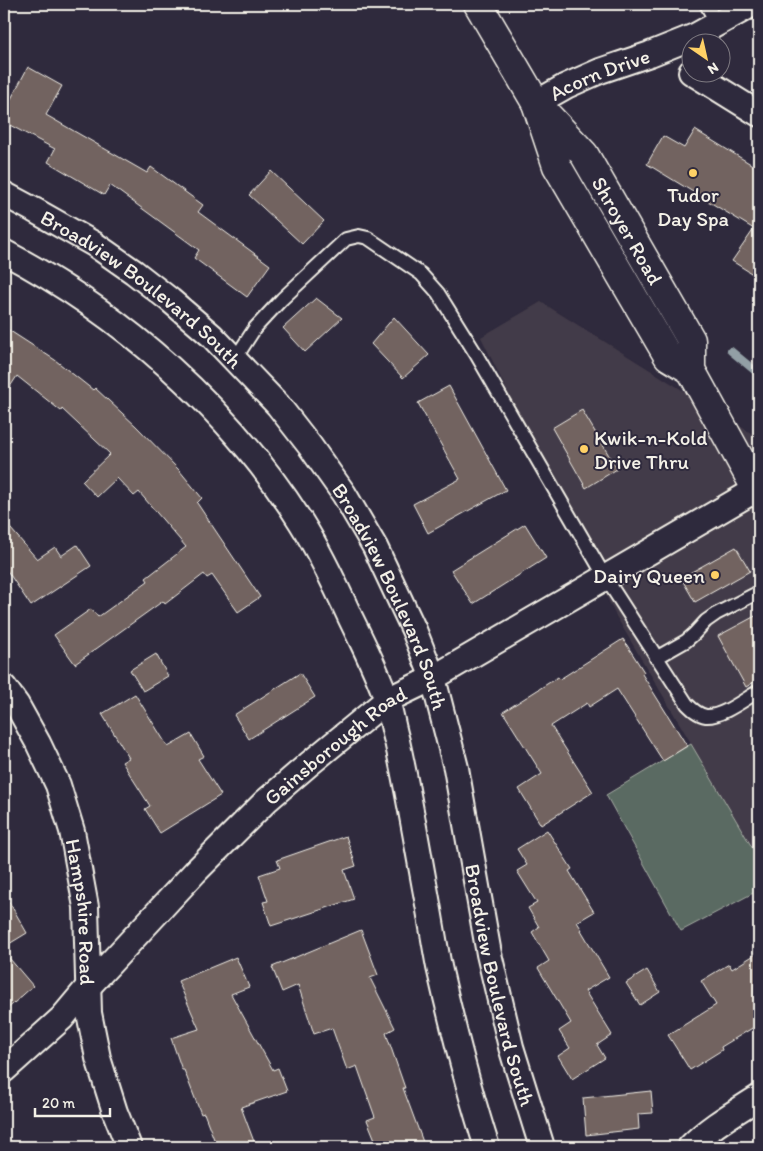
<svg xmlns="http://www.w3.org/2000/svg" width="763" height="1151" font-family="Itim,sans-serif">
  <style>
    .built { fill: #433b48 }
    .green { fill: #5a6b62; stroke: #a7aea5 }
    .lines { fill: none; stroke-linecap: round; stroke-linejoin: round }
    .stream { stroke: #929fa5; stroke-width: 8 }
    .building { fill: #726360; stroke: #f4f1e8 }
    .service-casing { stroke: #f4f1e8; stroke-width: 16 }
    .minor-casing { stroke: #f4f1e8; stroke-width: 28 }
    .secondary-casing { stroke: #f4f1e8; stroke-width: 31 }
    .service { stroke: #2f2a3d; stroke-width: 12 }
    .minor { stroke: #2f2a3d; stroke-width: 24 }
    .secondary { stroke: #2f2a3d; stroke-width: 28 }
    .poi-dot { fill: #ffd166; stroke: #2f2a3d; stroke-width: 2 }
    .labels { text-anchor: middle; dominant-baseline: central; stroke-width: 4; stroke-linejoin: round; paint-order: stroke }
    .street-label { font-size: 21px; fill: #f4f1e8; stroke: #2f2a3d }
    .poi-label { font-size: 21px; fill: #f4f1e8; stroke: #2f2a3d }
  </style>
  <rect width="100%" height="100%" fill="#2f2a3d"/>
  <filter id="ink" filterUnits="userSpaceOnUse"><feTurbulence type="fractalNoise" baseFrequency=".02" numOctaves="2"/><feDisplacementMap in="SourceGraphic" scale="10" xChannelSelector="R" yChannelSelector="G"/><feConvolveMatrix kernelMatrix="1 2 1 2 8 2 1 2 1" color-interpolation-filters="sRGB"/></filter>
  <g filter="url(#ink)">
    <path class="built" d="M541 302 759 438V890L681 931 606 795 691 743 616 616 481 337Z"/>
    <path class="green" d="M691 744 759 859V890L681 931 606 795Z"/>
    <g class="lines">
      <path class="stream" d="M731 351 759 374"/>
    </g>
    <path class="building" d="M28 67 62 86 46 115 147 173 151 167 203 205 198 212 270 265 247 297 194 258 199 250 110 185 104 195 48 162 55 149 4 122V112Z
      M695 130 759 169V278L732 261 754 229 647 164 663 136 684 148Z
      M271 171 324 221 302 244 249 195Z
      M316 298 342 318 305 352 283 328Z
      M394 317 429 355 403 378 371 344Z
      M4 327 55 360 93 390 95 388 136 426 179 470 202 498 197 503 260 597 238 612 212 575 207 578 204 574 165 604 163 601 75 664 54 635 91 609 98 617 148 581 146 578 186 547 139 492 134 496 117 478 97 497 82 481 110 454 62 409 61 411 17 376 4 396Z
      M449 386 506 490 428 533 413 504 460 479 418 403Z
      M582 410 617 469 586 488 552 428Z
      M4 521 37 559 55 547 61 556 77 545 91 566 31 606 4 566Z
      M525 524 546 558 473 604 451 570Z
      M736 547 750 571 695 602 681 578Z
      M759 614V679L746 687 718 636Z
      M623 639 644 672 642 674 687 746 663 761 617 689 589 707 587 703 551 726 593 792 541 825 519 789 542 774 503 712 558 677 560 679Z
      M156 654 168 676 143 691 130 670Z
      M300 673 315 697 249 739 234 715Z
      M135 694 168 747 191 734 204 756 198 759 221 795 160 833 145 809 150 806 122 762 129 758 102 714Z
      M547 830 572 869 569 871 594 912 577 922 582 930H581L609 977 585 991 612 1035 597 1045 605 1058 572 1079 558 1056 570 1048 559 1031 571 1023 538 968 549 961 532 932 539 927 528 908 537 903 517 871 527 865 517 849Z
      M346 836 356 866 344 870 354 899 271 926 263 902 268 901 259 875 280 868 277 860Z
      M4 893 27 933 4 947Z
      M361 930 378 975 370 978 395 1028 386 1033 405 1088H403L423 1142 410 1147H378L367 1120 375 1117 357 1066 347 1070 332 1028 314 1034 298 985 282 992 272 967Z
      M4 952 33 986 4 1012Z
      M759 952V1024L721 1047 722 1050 690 1070 668 1035 716 1005 701 981 729 964 732 969Z
      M236 957 249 987 231 994 273 1070 278 1068 287 1091 241 1107 256 1147H217L204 1113 201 1114 184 1070H182L171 1038 199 1029 178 981Z
      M647 970 660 992 640 1005 626 983Z
      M651 1091 653 1113 638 1114 639 1129 586 1135 583 1098Z"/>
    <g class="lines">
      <defs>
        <path id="service" d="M706 4 717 24
          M235 359 255 328 282 299 346 239 359 236 368 238 421 274 438 293 476 354 605 577 687 704C692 709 698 715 706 716 722 717 745 699 759 691
          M656 658 686 641 694 634 706 621 716 614 759 592"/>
        <g id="minor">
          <path d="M691 72 709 83 759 114"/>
          <path id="s1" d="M536 103 566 86 600 71 650 54 695 36 753 4"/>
          <path id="s2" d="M4 194 34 210 94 244 134 272 170 300 212 336 278 405 310 446 344 494 375 547 414 630 433 678 456 768 489 954 511 1047 542 1147"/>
          <path d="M4 252C123 315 229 408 301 522 320 552 335 584 350 617 363 644 377 671 387 700 391 713 393 728 397 741 408 790 416 839 425 888 430 914 434 941 439 967 453 1028 468 1088 487 1147"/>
          <path id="s3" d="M4 687 17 705 38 743 58 785 72 831 86 907 89 1013 98 1058 115 1112 129 1147"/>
          <path id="s4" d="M4 1070 62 1018 88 987 195 872 266 801 309 764 387 700 433 678 757 489"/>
          <path d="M690 1147C709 1127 736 1112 759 1097"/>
        </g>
        <g id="secondary">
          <path d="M478 4 536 103 557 166 668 356 691 370"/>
          <path id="s5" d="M536 103 584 154 691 340V370L759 494"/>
        </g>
      </defs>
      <use href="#service" class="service-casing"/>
      <use href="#minor" class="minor-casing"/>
      <use href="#secondary" class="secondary-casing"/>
      <use href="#service" class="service"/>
      <use href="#minor" class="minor"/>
      <use href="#secondary" class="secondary"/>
    </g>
  </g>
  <g class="poi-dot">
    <circle cx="693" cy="173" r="5"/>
    <circle cx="584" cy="449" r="5"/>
    <circle cx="715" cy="575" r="5"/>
  </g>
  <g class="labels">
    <g class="street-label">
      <text stroke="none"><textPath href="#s1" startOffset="70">Acorn Drive</textPath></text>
      <text stroke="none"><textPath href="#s5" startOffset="158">Shroyer Road</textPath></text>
      <text stroke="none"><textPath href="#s2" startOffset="168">Broadview Boulevard South</textPath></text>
      <text stroke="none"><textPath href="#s2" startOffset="572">Broadview Boulevard South</textPath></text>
      <text stroke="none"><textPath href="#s4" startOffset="465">Gainsborough Road</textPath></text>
      <text stroke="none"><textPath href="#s3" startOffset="242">Hampshire Road</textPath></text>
      <text stroke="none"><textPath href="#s2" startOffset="978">Broadview Boulevard South</textPath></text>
    </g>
    <g class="poi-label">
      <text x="693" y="194">Tudor<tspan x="693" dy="24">Day Spa</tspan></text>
      <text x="594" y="437" text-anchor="start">Kwik-n-Kold<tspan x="594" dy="24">Drive Thru</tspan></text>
      <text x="705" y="575" text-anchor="end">Dairy Queen</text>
    </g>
  </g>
  <rect width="763" height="1151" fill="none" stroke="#2f2a3d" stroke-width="20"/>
  <rect x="10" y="10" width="743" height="1131" fill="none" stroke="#f4f1e8" stroke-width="2" filter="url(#ink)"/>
  <g transform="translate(706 58) rotate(146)"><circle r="24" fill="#2f2a3d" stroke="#7e7a81"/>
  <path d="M0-4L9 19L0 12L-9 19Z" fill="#ffd166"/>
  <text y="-8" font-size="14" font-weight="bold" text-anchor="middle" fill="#f4f1e8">N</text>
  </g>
  <path d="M35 1108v8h75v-8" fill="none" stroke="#f4f1e8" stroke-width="2.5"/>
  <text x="42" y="1108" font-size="15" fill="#f4f1e8" stroke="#2f2a3d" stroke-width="4" paint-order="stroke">20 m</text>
</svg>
